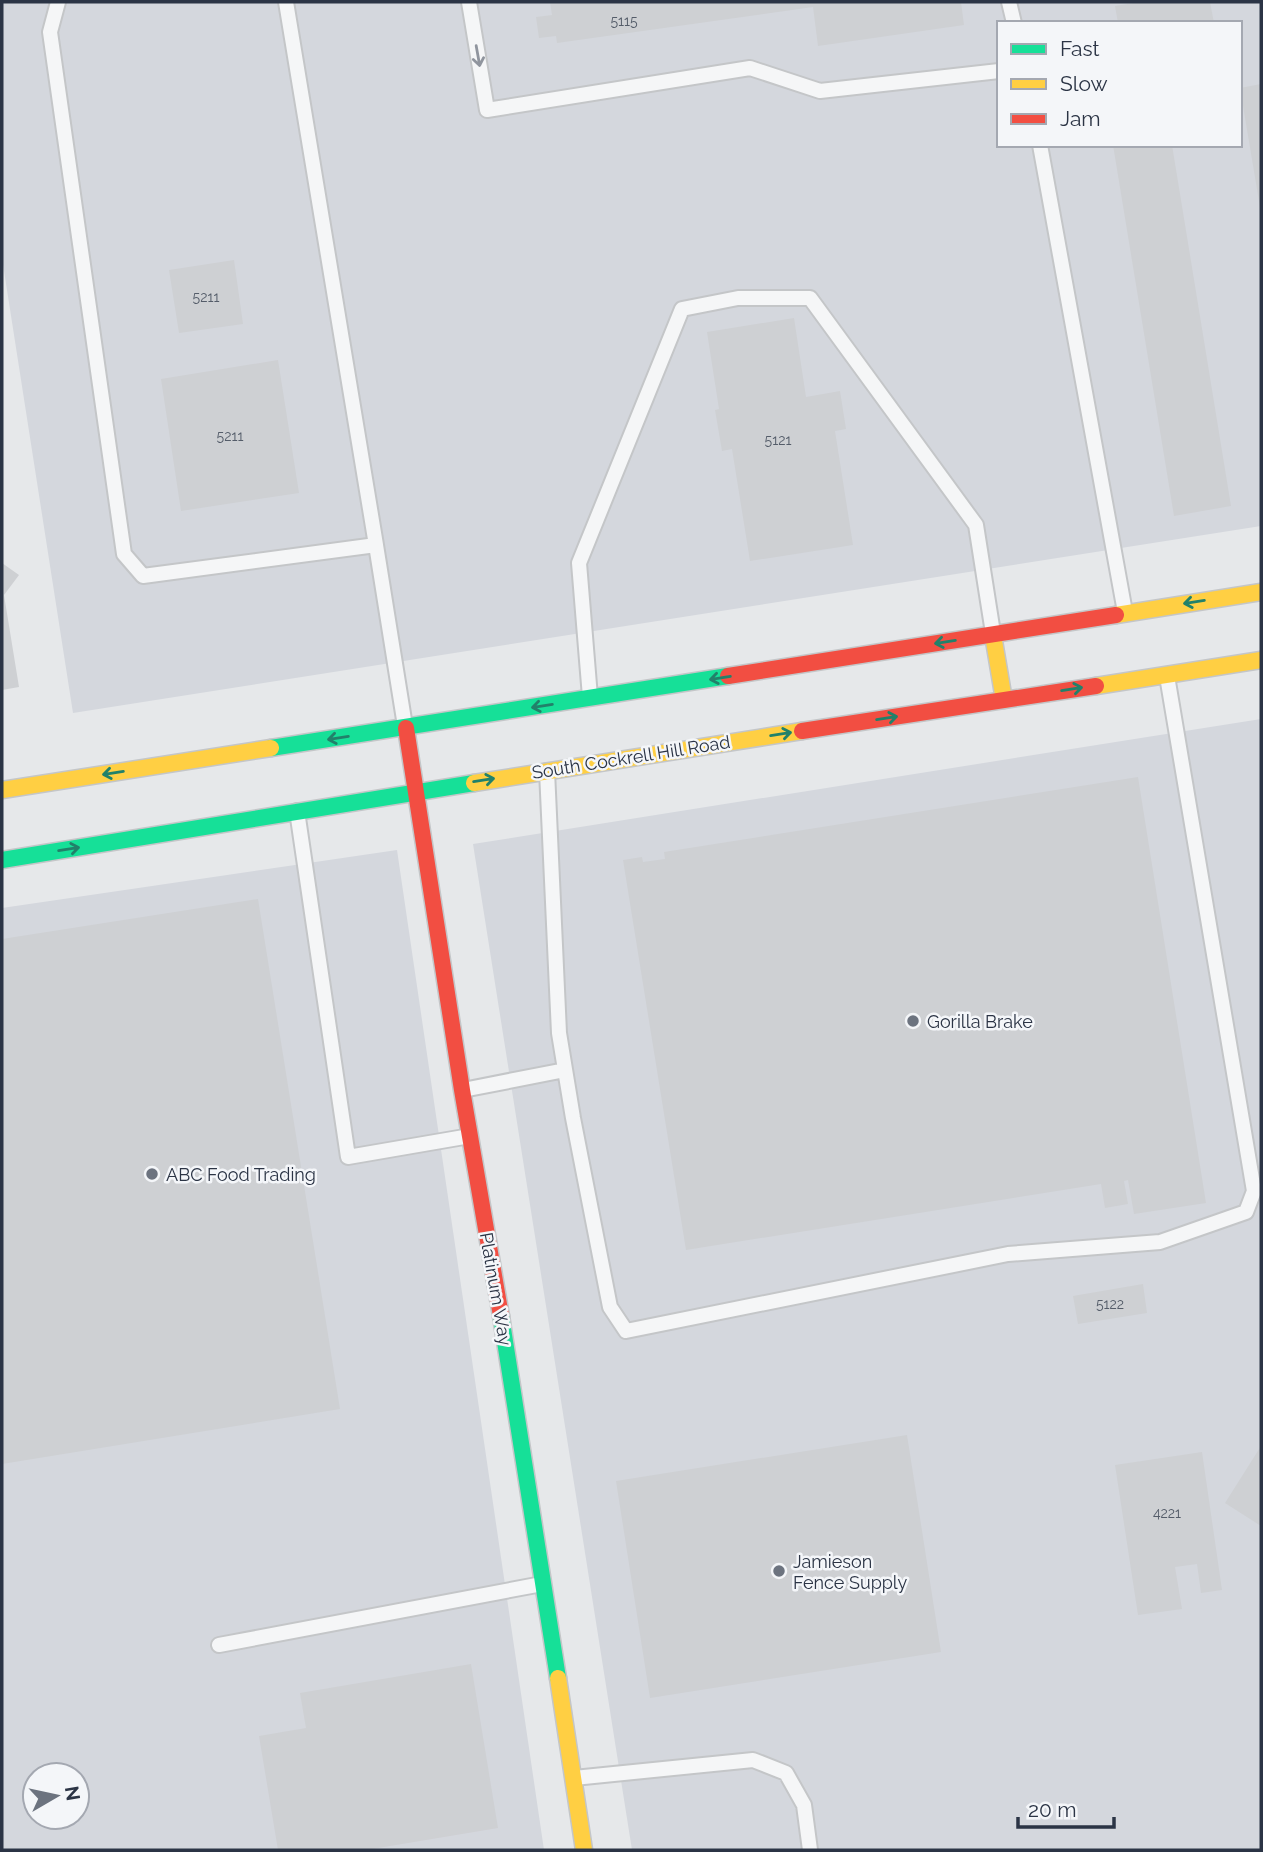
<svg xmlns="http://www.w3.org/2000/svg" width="1263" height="1852" font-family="Raleway,sans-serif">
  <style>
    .built { fill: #d4d7dd; fill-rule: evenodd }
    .building { fill: #ced0d3 }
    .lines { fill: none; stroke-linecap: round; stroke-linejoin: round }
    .lane-casing { stroke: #c4c6c8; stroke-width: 18 }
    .fast-casing { stroke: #c4c6c8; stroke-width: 19 }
    .slow-casing { stroke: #c4c6c8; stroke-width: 19 }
    .jam-casing { stroke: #c4c6c8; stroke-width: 19 }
    .lane { stroke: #f5f6f7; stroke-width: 14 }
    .fast { stroke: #16e098; stroke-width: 16 }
    .slow { stroke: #ffcf43; stroke-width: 16 }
    .jam { stroke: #f24e42; stroke-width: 16 }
    .oneway { stroke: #90959e }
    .oneway2 { stroke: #22816a }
    .poi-dot { fill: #6c737f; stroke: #f4f6f9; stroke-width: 2.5 }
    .labels { text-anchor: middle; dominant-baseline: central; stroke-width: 5; stroke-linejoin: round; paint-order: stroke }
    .number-label { font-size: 14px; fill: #545c69 }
    .street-label { font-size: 18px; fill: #2b3445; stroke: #f4f6f9 }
    .poi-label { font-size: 18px; fill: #2b3445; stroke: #f4f6f9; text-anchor: start }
  </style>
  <rect width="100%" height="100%" fill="#e6e8ea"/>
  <path class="built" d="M2 2H1261V526L73 713 2 258ZM999 23H1240V145H999Z
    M1261 719V1850H632L473 844Z
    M397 850 544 1850H2V908ZM35 1775H77V1817H35Z"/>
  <path class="building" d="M550 2H961L964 25 818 46 813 7 557 43 556 36 539 38 536 17 552 15Z
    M1140 2H1210L1214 23H1118L1115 6Z
    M1261 84V207H1260L1240 88Z
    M1113 145H1172L1231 506 1174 516Z
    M234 260 243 324 179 333 169 270Z
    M794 318 806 397 840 391 846 429 835 431 853 545 750 561 732 449 722 451 715 410 719 409 707 332Z
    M278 360 299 493 181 511 161 379Z
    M2 563 19 575 4 595 19 687 2 690Z
    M1138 777 1206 1203 1134 1214 1128 1180 1124 1181 1128 1204 1105 1208 1101 1184 686 1250 623 860 642 857 643 862 665 859 664 852Z
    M258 899 340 1409 2 1464V939Z
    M1143 1284 1147 1313 1078 1324 1073 1296Z
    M907 1435 941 1652 650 1698 616 1481Z
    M1261 1446V1526L1225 1503Z
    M1202 1452 1222 1590 1201 1593 1197 1564 1175 1567 1182 1609 1138 1615 1115 1465Z
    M471 1664 498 1828 366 1850H278L259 1736 306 1728 300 1693Z"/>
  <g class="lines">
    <defs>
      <path id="lane" d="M58 2 50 32 124 554 143 576 376 545 405 726
        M286 2 376 545
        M469 2 487 110 750 68 820 91 999 71
        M1009 2 1014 23
        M1040 145 1125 612
        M590 697 579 563 682 309 738 298H810L976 525 993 633
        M547 771 559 1033 573 1118 610 1307 626 1331 1008 1254 1160 1242 1246 1212 1254 1191 1167 676
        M297 811 348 1157 470 1136
        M463 1090 565 1070
        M219 1645 542 1584
        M574 1778 753 1760 786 1773 804 1805 810 1850"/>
      <path id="fast" d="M271 748 728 676
        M2 860 474 783
        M501 1316 558 1678"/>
      <path id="slow" d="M1116 615 1261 592
        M993 635 1004 700
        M1096 686 1261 660
        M474 783 802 731
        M2 790 271 748
        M558 1678 584 1850"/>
      <path id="jam" d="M728 676 1116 615
        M406 728 462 1090 501 1316
        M802 731 1096 686"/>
    </defs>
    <use href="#lane" class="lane-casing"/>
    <use href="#fast" class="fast-casing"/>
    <use href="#slow" class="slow-casing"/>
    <use href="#jam" class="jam-casing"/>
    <use href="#lane" class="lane"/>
    <use href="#fast" class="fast"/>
    <use href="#slow" class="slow"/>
    <use href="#jam" class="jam"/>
  </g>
  <defs><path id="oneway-shaft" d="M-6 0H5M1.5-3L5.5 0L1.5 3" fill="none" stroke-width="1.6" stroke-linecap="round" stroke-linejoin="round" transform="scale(1.75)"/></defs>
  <use class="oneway" href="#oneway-shaft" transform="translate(478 56) rotate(80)"/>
  <g class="oneway2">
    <use href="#oneway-shaft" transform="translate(1194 602) rotate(171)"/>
    <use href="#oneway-shaft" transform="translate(945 642) rotate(171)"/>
    <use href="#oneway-shaft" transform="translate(720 678) rotate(171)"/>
    <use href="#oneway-shaft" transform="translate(1072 689) rotate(-9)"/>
    <use href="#oneway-shaft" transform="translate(542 706) rotate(171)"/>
    <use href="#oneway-shaft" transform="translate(887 718) rotate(-9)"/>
    <use href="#oneway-shaft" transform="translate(781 734) rotate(-9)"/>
    <use href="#oneway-shaft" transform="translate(338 738) rotate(171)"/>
    <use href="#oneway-shaft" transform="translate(113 773) rotate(171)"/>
    <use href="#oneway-shaft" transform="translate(484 780) rotate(-9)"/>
    <use href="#oneway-shaft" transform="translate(69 849) rotate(-9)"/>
  </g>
  <g class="poi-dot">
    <circle cx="913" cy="1021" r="7"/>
    <circle cx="152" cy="1174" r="7"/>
    <circle cx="779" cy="1571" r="7"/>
  </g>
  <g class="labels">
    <g class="number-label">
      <text x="624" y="21">5115</text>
      <text x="206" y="297">5211</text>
      <text x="230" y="436">5211</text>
      <text x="778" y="440">5121</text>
      <text x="1110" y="1304">5122</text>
      <text x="1167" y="1513">4221</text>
    </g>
    <g class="street-label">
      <text transform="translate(631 757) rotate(-9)">South Cockrell Hill Road</text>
      <text transform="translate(496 1289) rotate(80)">Platinum Way</text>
    </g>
    <g class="poi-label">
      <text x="927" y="1021">Gorilla Brake</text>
      <text x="166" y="1174">ABC Food Trading</text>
      <text x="793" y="1561">Jamieson<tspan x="793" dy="21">Fence Supply</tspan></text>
    </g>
  </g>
  <rect width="1263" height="1852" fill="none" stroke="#2b3445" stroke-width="7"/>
  <rect x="997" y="21" width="245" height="126" fill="#f4f6f9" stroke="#a4a8b1" stroke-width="2"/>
  <rect x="1011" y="44" width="35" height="10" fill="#16e098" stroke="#a4a8b1" stroke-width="2"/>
  <text x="1060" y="56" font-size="21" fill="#2b3445">Fast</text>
  <rect x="1011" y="79" width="35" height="10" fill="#ffcf43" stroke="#a4a8b1" stroke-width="2"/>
  <text x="1060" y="91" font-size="21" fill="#2b3445">Slow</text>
  <rect x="1011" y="114" width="35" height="10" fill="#f24e42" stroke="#a4a8b1" stroke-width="2"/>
  <text x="1060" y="126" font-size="21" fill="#2b3445">Jam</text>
  <g transform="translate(56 1796) rotate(81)"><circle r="33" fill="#f4f6f9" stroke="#a4a8b1" stroke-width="2"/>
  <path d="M0-5L12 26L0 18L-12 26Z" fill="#6c737f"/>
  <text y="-10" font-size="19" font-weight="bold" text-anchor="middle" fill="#2b3445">N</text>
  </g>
  <path d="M1018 1817v10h96v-10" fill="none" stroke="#2b3445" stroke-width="3.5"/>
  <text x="1028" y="1817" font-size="21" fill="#2b3445" stroke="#f4f6f9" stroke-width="5" paint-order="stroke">20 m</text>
</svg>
